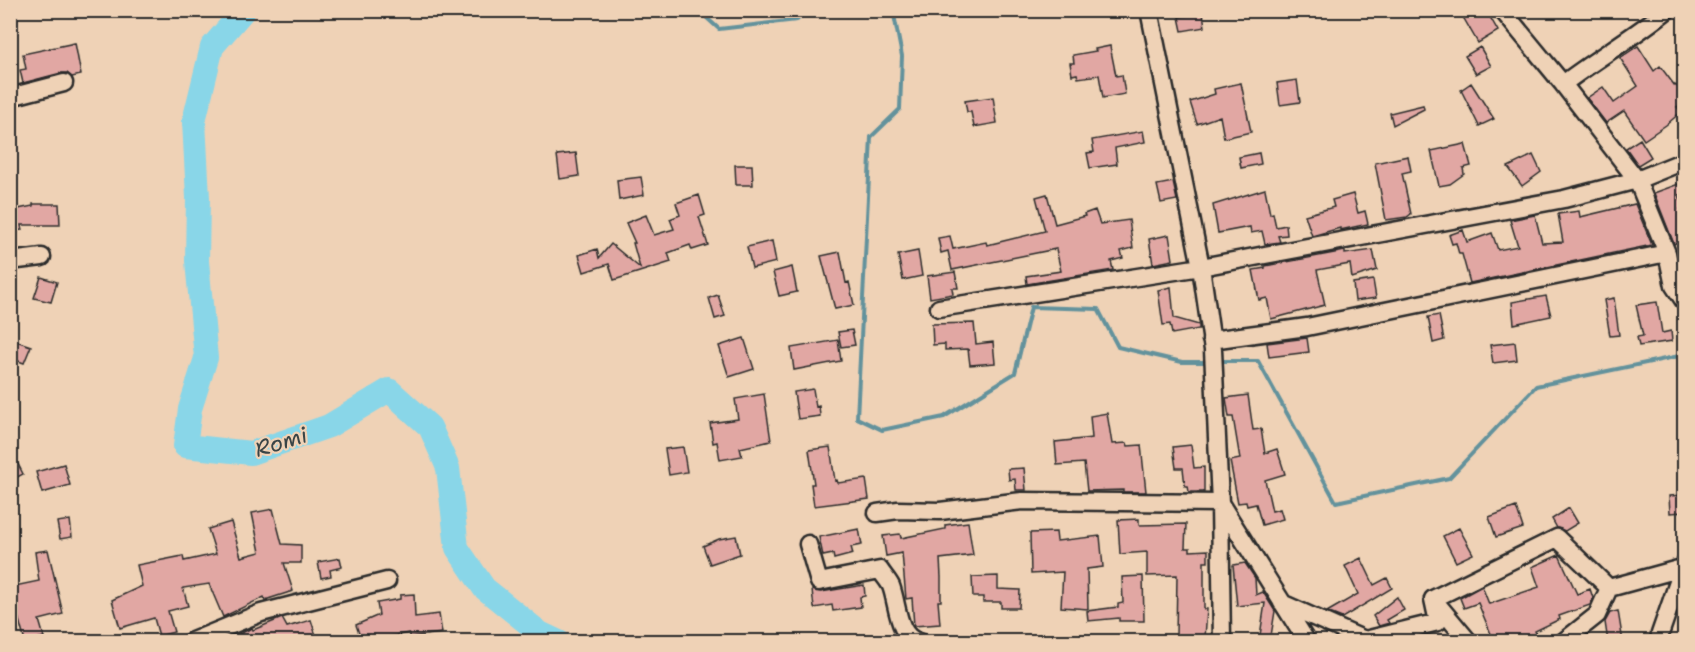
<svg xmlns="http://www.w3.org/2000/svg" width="1695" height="652" font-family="'Shantell Sans',sans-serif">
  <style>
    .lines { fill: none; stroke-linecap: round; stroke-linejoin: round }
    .stream { stroke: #63929c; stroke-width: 4 }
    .river { stroke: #89d6e8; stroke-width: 24 }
    .building { fill: #e1a7a3; stroke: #2b2b2b; stroke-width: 1.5 }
    .minor-casing { stroke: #2b2b2b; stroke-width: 21 }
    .minor { stroke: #efd2b6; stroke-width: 16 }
    .labels { text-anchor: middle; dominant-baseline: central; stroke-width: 4.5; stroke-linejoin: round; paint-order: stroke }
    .water-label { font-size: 22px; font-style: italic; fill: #394547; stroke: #efd2b6 }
  </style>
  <rect width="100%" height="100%" fill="#efd2b6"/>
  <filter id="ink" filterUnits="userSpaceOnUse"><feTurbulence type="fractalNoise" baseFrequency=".0167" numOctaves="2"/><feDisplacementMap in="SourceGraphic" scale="12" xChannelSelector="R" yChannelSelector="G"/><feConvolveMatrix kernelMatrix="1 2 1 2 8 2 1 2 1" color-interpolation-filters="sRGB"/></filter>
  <g filter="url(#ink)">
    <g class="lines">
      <path class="stream" d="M698 10 719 29 797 20 808 10
        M893 10 902 56 900 109 871 137 857 418 882 430 944 417 1015 373 1031 307 1098 309 1118 347 1182 362H1209
        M1217 361H1258L1336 502 1449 478 1536 386 1684 355"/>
      <path class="river" d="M244 10 212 47 194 121 198 198 197 261 206 358 190 409 185 446 251 453 329 426 389 390 430 427 448 468 457 548 484 588 540 633 559 642"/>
    </g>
    <path class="building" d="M1459 10H1486L1498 31 1478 43Z
      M1203 13 1205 27 1182 31 1179 17Z
      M75 43 81 75 72 77 67 73H61L23 83 20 70 26 69 23 54Z
      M1110 46 1116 76 1122 75 1125 94 1103 98 1099 75 1078 78 1077 74 1072 75 1070 63H1074L1073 55 1096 51 1095 49Z
      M1638 46 1654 71 1660 66 1675 86 1676 85 1684 95V102L1677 107 1681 112 1666 125 1644 140 1624 111 1606 123 1587 98 1603 87 1614 103 1638 86 1620 58Z
      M1480 47 1491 66 1476 74 1465 56Z
      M1297 80 1300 102 1280 105 1277 83Z
      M1241 83 1251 132 1224 138 1220 116 1197 124 1190 102 1215 94 1214 89Z
      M1471 83 1494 119 1479 126 1461 90Z
      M993 97 997 123 974 127 971 112H967L965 101Z
      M1423 105 1424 109 1393 125 1390 113Z
      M1143 131 1145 142 1115 148 1117 164 1090 168 1087 153 1094 152 1092 140Z
      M1640 139 1651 157 1638 165 1626 148Z
      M1465 144 1471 166 1463 168 1464 174 1450 184 1439 186 1431 151Z
      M576 153 579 176 560 179 557 155Z
      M1259 153 1261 164 1241 168 1239 157Z
      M1533 155 1541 172 1522 186 1508 167Z
      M1408 156 1411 171 1402 173 1411 214 1407 217 1386 220 1375 163Z
      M735 165H752L753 185H736Z
      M641 177 644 195 619 200 617 180Z
      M1173 182 1177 200 1161 203 1157 185Z
      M1684 182V193L1679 195 1684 208 1680 209 1684 220V239L1674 244 1654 193Z
      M1265 189 1270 214 1273 213 1276 227 1286 225 1287 235 1278 236 1280 242 1265 244 1262 231 1251 233 1250 227 1218 233 1213 205Z
      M1047 194 1055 224 1085 216 1084 214 1095 210 1100 224 1129 220 1133 248 1121 251 1123 258 1111 261 1113 270 1027 284 1026 276 1061 271 1056 249 952 270 948 251 941 253 938 238 950 236 953 249 986 242 987 245 1045 231 1036 197Z
      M1353 194 1358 213 1365 211 1368 224 1340 230V228L1312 236 1305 215 1334 207 1332 200Z
      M699 195 705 215 699 217 708 245 692 250 690 245 668 253 671 262 614 280 609 264 584 272 579 255 597 249 599 258 611 244 640 268 633 243H635L626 223 646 215 654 235 674 229 670 219 680 215 676 203Z
      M10 197H16L18 209 33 206V204H59L60 225H21L22 230 10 231Z
      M1635 204 1652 245 1470 283 1462 254H1459L1456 243 1452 244 1449 235 1463 230 1467 242 1492 233 1498 250 1518 246 1510 220 1535 215 1542 243 1563 242 1558 214 1579 211 1580 217Z
      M1169 235 1173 260 1153 264 1149 239Z
      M772 241 776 262 752 268 747 247Z
      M1373 250 1377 270 1352 278 1350 264 1317 270 1325 305 1271 319 1267 298 1259 300 1253 270 1265 268V266L1345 251V254Z
      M918 251 922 276 903 280 898 255Z
      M840 252 846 283 849 282 854 305 835 309 821 256Z
      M792 267 797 292 779 296 773 272Z
      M955 272 958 288H952L953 294 930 298 927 276Z
      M41 277 57 282 51 302 34 298Z
      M1373 280 1376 298 1355 301 1353 283Z
      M1171 287 1174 318 1199 325V329L1172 334 1170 324 1163 325 1158 290Z
      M718 295 725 316 715 319 709 298Z
      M1546 296 1551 316 1514 324 1512 302Z
      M1614 298 1619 335 1610 336 1604 300Z
      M1657 302 1662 333 1671 331 1672 341 1639 346 1637 337 1643 336 1636 305Z
      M1439 315 1444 340 1433 343 1428 317Z
      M974 323 976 344 993 342 995 363 970 365 968 349 945 350V344L933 345 932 324Z
      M852 330 855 345 841 347 838 332Z
      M744 338 754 369 729 377 719 346Z
      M1307 338 1309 352 1269 357 1267 343Z
      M10 339 31 346 24 363 10 358Z
      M838 340 841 361 794 370 791 348Z
      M1515 342 1517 360 1493 363 1490 345Z
      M813 389 816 407 819 406 820 416 798 419 794 392Z
      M764 394 771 441 740 448 742 456 720 460 717 442 713 443 710 423 738 419 735 399Z
      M1248 395 1253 430 1261 429 1265 453 1277 449 1285 474 1265 480 1272 511 1280 509 1283 519 1262 525 1256 504 1247 506 1246 502 1238 503 1230 461 1240 459 1233 417H1229L1226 398Z
      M1107 413 1112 444 1127 443 1128 446 1141 445 1146 492H1123V490L1087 491 1084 463 1057 465 1055 442 1092 438 1090 416Z
      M1191 445 1194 468 1204 467V492H1189L1188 486H1185L1183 468H1176L1173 447Z
      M683 447 687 472 669 475 665 449Z
      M830 447 835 481 837 480 838 483 866 479 869 499 814 506 811 484H814L809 450Z
      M10 448 23 474 10 481Z
      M64 464 70 485 42 493 36 472Z
      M1024 468 1026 490H1016L1015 479 1009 480 1008 469Z
      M1684 495V512L1670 513 1669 496Z
      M1516 507 1523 528 1496 537 1489 517Z
      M1569 508 1578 523 1565 531 1557 528 1552 519Z
      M273 509 282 544 301 545V563H284L293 591 265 600 264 597 223 617 209 584 183 588 188 606 168 611 174 632 159 636 154 618 120 628 112 600 142 586 137 565 183 556 184 561 216 554 208 529 231 522 241 557 260 552 252 513Z
      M1139 519V525L1186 524 1185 548H1190V551L1208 550V562H1204V609H1207L1205 638 1176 637 1177 575 1147 576V552L1120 554 1118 520Z
      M70 520 72 537 60 539 57 522Z
      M968 522 973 555 940 559 941 577V601H938L940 624 914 626 912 598 906 599 902 553 886 556 883 536 900 534 901 538 945 529V525Z
      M1459 528 1473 554 1456 562 1443 536Z
      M859 529 862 545 851 547 853 554 834 559 833 554 823 556 819 537Z
      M1056 532 1057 541 1100 536 1103 567 1087 569 1088 609 1061 607 1063 572 1031 574 1030 533Z
      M736 536 740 554 710 564 703 546 719 539Z
      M48 550 63 614 39 620 44 637 25 642 10 587 39 581 35 552Z
      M1559 555 1577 594 1590 589 1593 598 1590 605 1559 616 1560 619 1535 631 1540 642H1479L1491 634 1478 603 1464 608 1460 598 1482 586 1489 604 1539 587 1532 567Z
      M340 558 342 567 330 570 331 576 321 578 318 562Z
      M1361 558 1374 585 1387 578 1392 588 1342 618 1327 612 1358 594 1345 566Z
      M1245 563 1255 578 1256 595 1263 592 1275 611 1270 642H1259L1265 603 1237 606 1233 565Z
      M998 576V589L1020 590 1019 608H1001V602H983V597H973L972 577Z
      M1143 576 1144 621H1119V618L1088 621 1087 611 1118 607V604L1123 603 1122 577Z
      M864 585 865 596 860 597 861 607 833 611 832 605 814 608 812 590 821 592Z
      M414 594 415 617 439 614 442 633 409 637V633L362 642 356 625 379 615 377 603 400 599V595Z
      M1397 597 1404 610 1387 620 1389 623 1379 626 1373 616Z
      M1618 611 1623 642H1608L1605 622 1610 613Z
      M282 618 287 627 311 620 318 642H223L252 628 253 630Z"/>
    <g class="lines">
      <defs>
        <path id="minor" d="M1149 10 1201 267 1213 350 1220 503 1222 642
          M1502 10 1563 84 1637 180 1667 253 1674 286 1684 301
          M1563 84C1597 58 1634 37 1667 10
          M10 97 64 83
          M10 261 42 257
          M939 308 1201 267 1564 199 1637 180 1684 161
          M1211 340 1307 327 1667 253
          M877 513 898 510 940 511 1022 501 1220 503 1307 642
          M808 544 819 582 880 570C883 575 888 580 891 586 898 604 897 638 920 642
          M1433 599 1557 538 1609 588
          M1282 603 1365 640 1438 622 1433 599 1469 642
          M190 642 261 613 387 581
          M1563 642 1597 615 1609 588 1682 568
          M1659 642 1660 634 1684 565"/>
      </defs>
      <use href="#minor" class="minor-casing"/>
      <use href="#minor" class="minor"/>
    </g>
  </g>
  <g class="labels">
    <g class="water-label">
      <text transform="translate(281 442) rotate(-17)">Romi</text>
    </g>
  </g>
  <rect width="1695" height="652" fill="none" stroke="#efd2b6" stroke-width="36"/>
  <rect x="18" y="18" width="1659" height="616" fill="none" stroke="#2b2b2b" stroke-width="2" filter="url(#ink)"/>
</svg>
